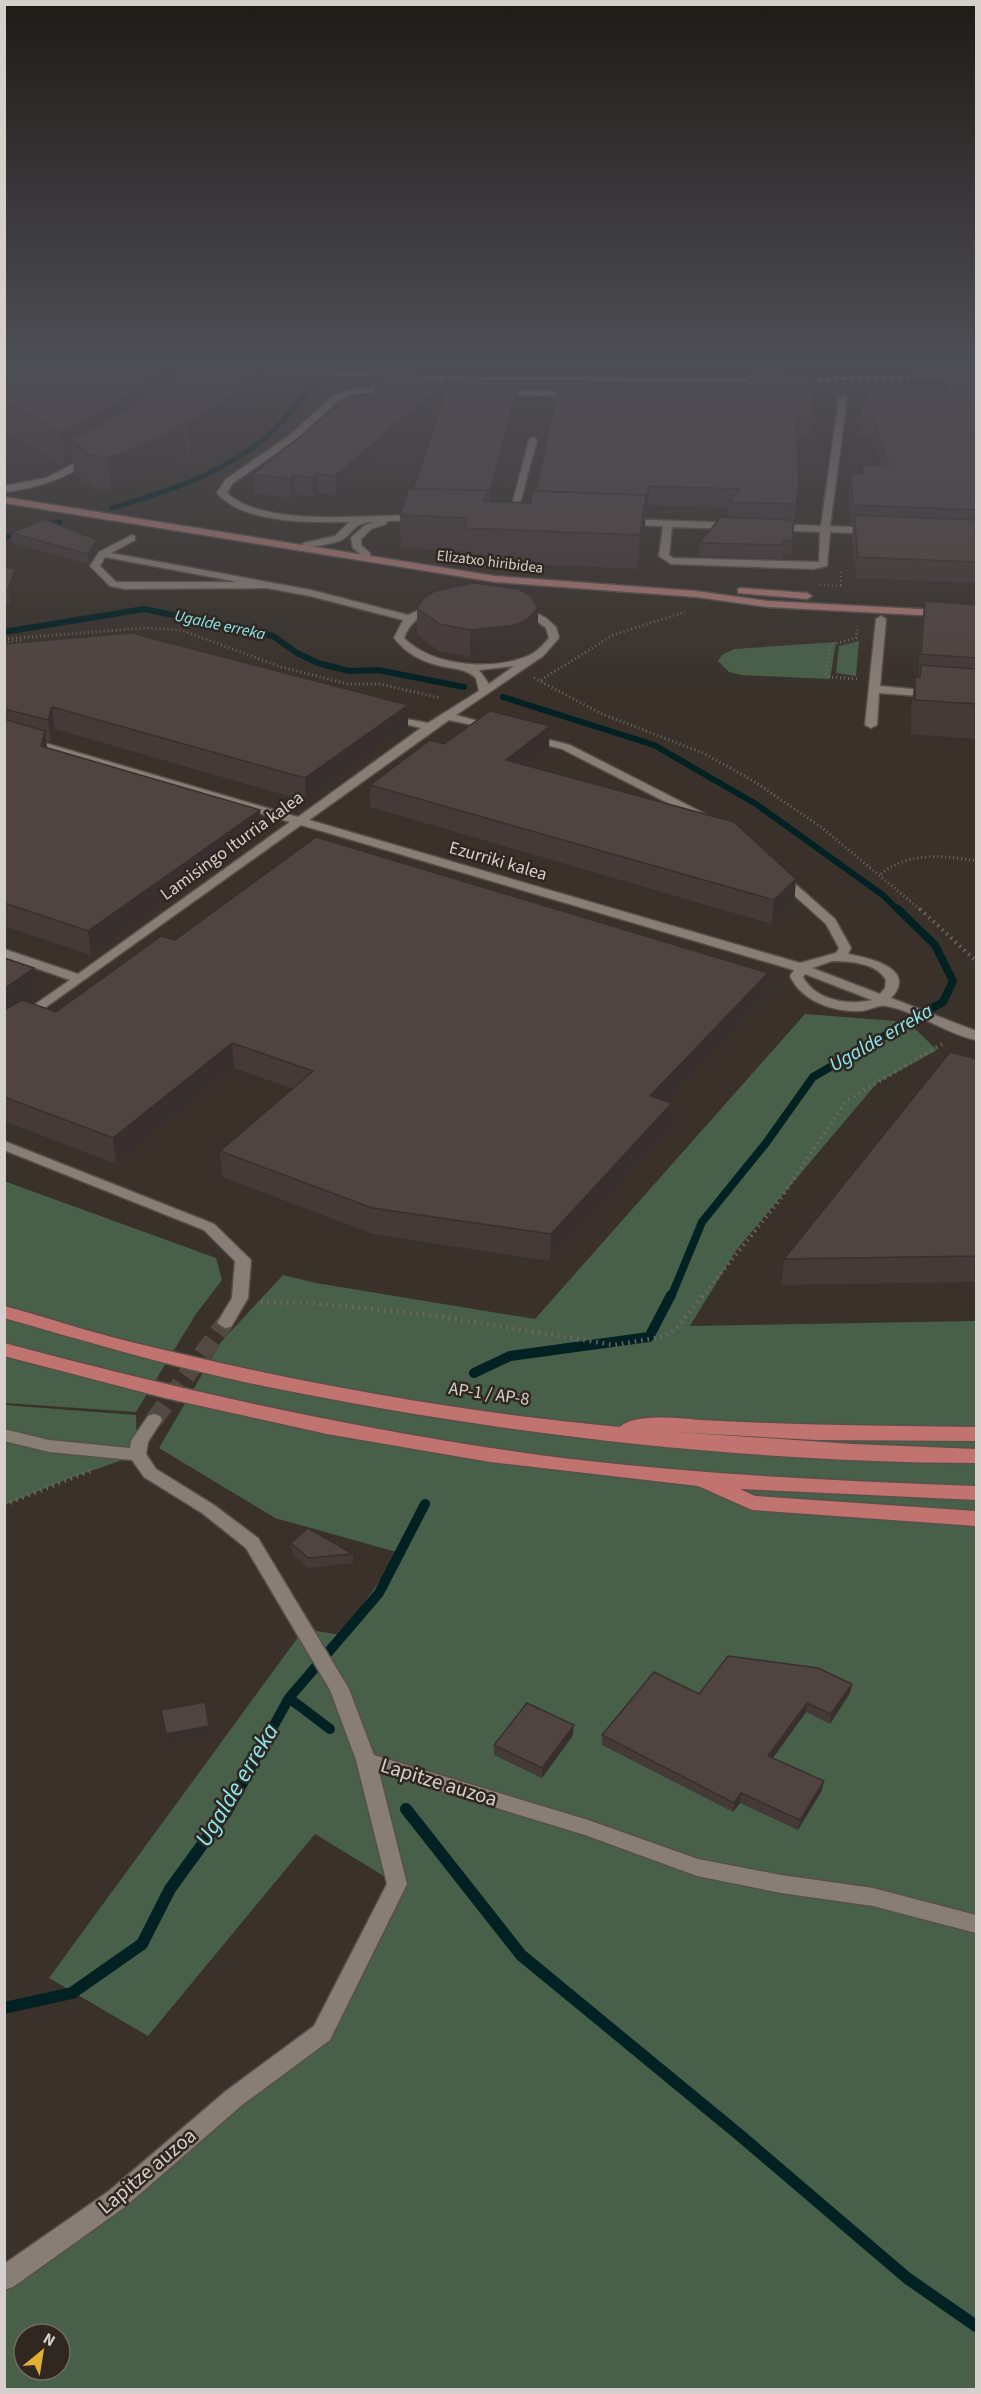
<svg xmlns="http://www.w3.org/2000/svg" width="981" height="2394" font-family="'Source Sans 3',sans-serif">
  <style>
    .green { fill: #486049; fill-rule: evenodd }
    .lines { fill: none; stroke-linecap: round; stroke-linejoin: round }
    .stream-far4 { stroke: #022123; stroke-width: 5 }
    .stream-far3 { stroke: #022123; stroke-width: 6 }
    .stream-far2 { stroke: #022123; stroke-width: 8 }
    .stream-far1 { stroke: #022123; stroke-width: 10 }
    .stream { stroke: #022123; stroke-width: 12 }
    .minor-tunnel { stroke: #514942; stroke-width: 18; stroke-dasharray: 18 9; stroke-linecap: butt }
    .minor-casing { stroke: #57504a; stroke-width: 3 }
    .major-casing { stroke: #57504a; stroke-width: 3 }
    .highway-casing { stroke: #57504a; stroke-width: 3 }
    .path-far3 { stroke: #6f6862; stroke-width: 2; stroke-dasharray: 1 3; stroke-linecap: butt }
    .path-far2 { stroke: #6f6862; stroke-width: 3; stroke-dasharray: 1 3; stroke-linecap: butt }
    .path-far1 { stroke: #6f6862; stroke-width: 4; stroke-dasharray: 1.5 4.5; stroke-linecap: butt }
    .path { stroke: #6f6862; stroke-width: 4.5; stroke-dasharray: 1.5 5; stroke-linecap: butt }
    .minor { fill: #887e76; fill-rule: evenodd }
    .major { fill: #aa7772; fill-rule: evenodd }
    .highway { fill: #c0736f; fill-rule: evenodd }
    .rail { stroke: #9d9691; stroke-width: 3; stroke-dasharray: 5 3; stroke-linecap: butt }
    .wall { fill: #453a38 }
    .shaded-wall { fill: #38302e }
    .building { fill: #504441; stroke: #38302e; stroke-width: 1.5 }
    .labels { text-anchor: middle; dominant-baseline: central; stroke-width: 5; stroke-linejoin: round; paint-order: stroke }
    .far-street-label { font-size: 15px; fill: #d6d0cc; stroke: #2f2720 }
    .far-water-label { font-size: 16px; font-style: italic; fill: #8bebf2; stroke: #2f2720 }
    .street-label { font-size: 18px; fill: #d6d0cc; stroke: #2f2720 }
    .water-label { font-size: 20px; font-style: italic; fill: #8bebf2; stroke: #2f2720 }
    .near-street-label { font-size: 21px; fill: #d6d0cc; stroke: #2f2720 }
    .near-water-label { font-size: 24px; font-style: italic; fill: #8bebf2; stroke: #2f2720 }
  </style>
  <rect width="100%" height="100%" fill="#39312a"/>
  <path class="green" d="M859 641 856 676 836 673 839 646Z
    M836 642 830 679 741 675 729 672 718 661 722 655 734 649Z
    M805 1014 908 1022 937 1050 877 1083 737 1249 690 1326 976 1321V2389L5 2390V2276L322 2033 397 1884 315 1834 148 2036 49 1978 304 1629 341 1635 400 1553 275 1518 159 1448 221 1342 283 1275 316 1283 535 1319ZM24 2334H60V2370H24Z
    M4 1181 216 1258 222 1280 196 1314 136 1412 5 1403Z
    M4 1405 136 1415 137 1455 65 1480 5 1505Z"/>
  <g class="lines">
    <path class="stream-far4" d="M112 508C169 491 230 472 274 430 288 416 300 400 313 384
      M45 525 60 522
      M4 538 21 532"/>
    <path class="stream-far3" d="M4 632 144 609 273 636 297 653 318 663 349 671 378 670 464 687
      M503 697 654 745 756 804 884 896 899 911"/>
    <path class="stream-far2" d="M671 1297 702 1222 766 1143 813 1077 943 1002 953 981 935 945 898 909"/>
    <path class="stream-far1" d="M474 1373 510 1356 649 1337 671 1295
      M289 1698 330 1729
      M242 1783 289 1698 379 1593 425 1504"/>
    <path class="stream" d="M406 1809 521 1955 742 2137 907 2278 976 2326
      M4 2008 72 1993 142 1944 170 1889 226 1812 243 1781"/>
    <path class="minor-tunnel" d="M154 1420 225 1323"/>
    <defs>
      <path id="minor" d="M396 388V392H393L357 393 339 400 296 439 232 484 227 493C259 523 339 517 381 516 395 516 410 514 423 516V520L387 521 386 524 371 529 361 539V545L370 553V557H364L353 548 351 538 365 525 375 522C350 522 355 535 339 541 329 544 317 546 306 548L303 547V543L335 536 349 522C310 522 244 524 217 493L225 480 290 435 333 396 356 389Z
        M498 390 576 392 580 394 576 396 495 394 494 392Z
        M843 396 847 398 830 526 873 528 878 531 873 534 830 532 827 566 813 569 671 564 659 556 663 526 624 525 619 522 624 519 735 523 740 526 735 529 672 527 669 555 673 558 819 562 820 532 774 530 769 527 774 524 821 526 839 398Z
        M533 437 537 440 516 518 508 520 529 440Z
        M89 456 93 459 92 461C65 478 37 489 4 492V486L46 478Z
        M132 535 135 536V540L111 553 311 590 408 615 427 607 449 602 476 600 506 604 529 609 546 618 556 627 559 638 543 656 456 715 496 726V730L449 720 309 820 800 963 836 953 839 948 826 924 775 878 777 875H785L835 919 851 948 848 954C870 958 918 969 891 998L976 1031V1040C946 1034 916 1011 886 1006 878 1004 868 1011 860 1011 832 1012 802 1001 790 976L794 970 301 825 4 1037V1026L70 980 4 957V949L78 974 290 822 4 738V731L298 817 421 728 385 719V715L428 723 479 691 476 678C467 669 454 669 441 666 422 662 406 653 394 638L403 620 310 596 267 588 125 589 110 586 90 566 99 552ZM105 557 238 582H116L100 566ZM476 606C502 609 525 611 546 628L549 638C544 644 539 650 532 654 495 672 433 667 404 638 415 607 448 608 476 606ZM514 666 489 684 479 670ZM832 961C850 961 877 963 886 980L885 988 880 994 812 968ZM805 974 872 1000C848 1006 815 1000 803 977Z
        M881 616 886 619 880 686 933 691 938 694 933 697 879 693 877 725 871 728 865 725 876 619Z
        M530 735 570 745 715 819 709 823 705 822 562 749 526 740 524 738Z
        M4 1141 214 1224 251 1260 248 1298 231 1327 225 1328 217 1323 232 1298 235 1261 204 1230 4 1150Z
        M154 1414 160 1416 162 1420 148 1442 146 1454 156 1469 214 1505 258 1538 349 1689 374 1755 588 1820 698 1859 781 1875 873 1888 976 1915V1933L873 1906 781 1893 697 1876 585 1835 379 1772 407 1884 330 2040 242 2105 125 2207 13 2287 4 2290V2264L109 2191 226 2091 314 2026 387 1884 356 1760 330 1690 246 1548 202 1513 144 1477 132 1460 49 1452 4 1441V1429L49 1440 130 1448 131 1441 148 1416Z"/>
      <path id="major" d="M4 497 495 576 696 591 768 601 976 612V618L768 607 696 597 495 582 4 503Z
        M741 588 807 593 812 596 807 599 738 593V589Z"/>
      <path id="highway" d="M4 1306C46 1317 86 1331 127 1341 289 1381 454 1412 620 1427 633 1413 682 1418 700 1420 792 1425 884 1426 976 1427V1441L816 1440 675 1432 853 1444 976 1449V1463C734 1462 481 1432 244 1382 163 1364 84 1341 4 1318Z
        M4 1343C191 1393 379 1435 571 1459 706 1475 841 1481 976 1486V1500L740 1489 755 1496 976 1511V1526L752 1510 698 1486 490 1462 327 1434 165 1398 4 1356Z"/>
    </defs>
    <use href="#minor" class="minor-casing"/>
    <use href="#major" class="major-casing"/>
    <use href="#highway" class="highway-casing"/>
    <path class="path-far3" d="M841 572V588
      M820 585 841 586"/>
    <path class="path-far2" d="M4 639 145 628 181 630 281 667 348 684H380L440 698
      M4 643 24 640
      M534 678 602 714 703 753 752 780 821 827 922 911
      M857 679 830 677 826 674 830 645 856 638 858 626
      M541 680 613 635 685 612
      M881 874C908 852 943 855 976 861"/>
    <path class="path-far1" d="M920 909 976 961
      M702 1297 779 1201 846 1101 942 1044"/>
    <path class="path" d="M261 1302 311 1303 430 1315 614 1345 663 1337 677 1328 703 1295
      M4 1505 90 1471"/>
    <use href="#minor" class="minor"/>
    <use href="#major" class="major"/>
    <use href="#highway" class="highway"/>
    <path class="rail" d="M754 359H926
      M157 367 199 369
      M247 371 451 378 763 380
      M793 380 976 375"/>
  </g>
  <path class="wall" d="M4 359 145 362 173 361 174 374 247 368 263 365 265 396 239 425 191 456 186 455 160 472 111 491 93 488 74 473 73 461 65 466 4 430Z
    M974 369H976V583L856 578 852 535 853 526 851 525 849 494 851 474H862V465L881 466 871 436 858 437 859 418 898 387 941 388 942 378H972Z
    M748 371 813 419 811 437H797V500L791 555 783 554 782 559 699 556V543L728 518 729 508 648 505 646 518H645V528L638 569 464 561V551L401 548 400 515 413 489 442 403 336 495 318 493 313 497 295 494 291 498 254 493 253 474 372 399 448 385 518 400 493 501 531 503 536 491 747 389Z
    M11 533 98 550 89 564 12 543Z
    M4 568 17 582 10 604H4Z
    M925 601 976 605V739L911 734V710L915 677H918L921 633Z
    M417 608 538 634 529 645 514 652 470 657 439 651 417 635Z
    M4 644 408 705V727L306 801 55 729 51 742 46 741 47 748 261 833 91 955 4 926Z
    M444 744 549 748 527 766 796 879 794 903 772 924 370 807V785Z
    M175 940 768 973 765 997 668 1102 670 1129 550 1261 373 1234 222 1177 220 1151 293 1089 234 1068 116 1164 4 1121V958L37 993 26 1001 56 1012Z
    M976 1059V1282L781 1285 784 1259Z
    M291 1543 353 1554V1563L308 1568 292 1553Z
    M850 1693 830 1724 806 1712 773 1758 822 1790 798 1830 740 1803 733 1812 602 1745V1735L699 1694Z
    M573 1735 542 1778 494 1755V1745Z"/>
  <path class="shaded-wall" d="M173 361 176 392 71 440 73 461 65 466 61 433Z
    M263 365 265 396 239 425 191 456 188 423Z
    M448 380V397L336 495 335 476Z
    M518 382V400L490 513V493Z
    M183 423 186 455 160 472 111 491 108 458Z
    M317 474 318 493 313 497 312 478Z
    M294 475 295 494 291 498 290 479Z
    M649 486 648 505 646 518 647 498Z
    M646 495 645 528 638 569 640 535Z
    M97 540 98 550 89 564 88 554Z
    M15 568 17 582 10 604 8 590Z
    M538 608V634L529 645 514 652 470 657V630Z
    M408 705V727L306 801 305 778Z
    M52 707 55 729 51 742 48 720Z
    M550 726 549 748 506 782V760Z
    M45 731 48 753 41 746Z
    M260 810 261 833 91 955 88 931Z
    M796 879 794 903 772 924 774 900Z
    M34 968 37 993 9 1013 4 1024V989Z
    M768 973 765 997 649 1122 650 1096Z
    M232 1043 234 1068 116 1164 113 1138Z
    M672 1103 670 1129 550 1261 551 1234Z
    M852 1684 850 1693 830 1724 831 1714Z
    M807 1703 806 1712 767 1766 768 1756Z
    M574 1725 573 1735 542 1778V1768Z
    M209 1726 210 1736 167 1743 166 1734Z
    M824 1781 822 1790 798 1830 800 1820Z
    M741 1793 740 1803 733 1812 734 1803Z"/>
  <path class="building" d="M4 359H131L145 362 149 359H151L173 361 118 402 61 433 4 401Z
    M189 362 239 363 247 368 252 364 263 365 237 393 188 423H183L157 439 108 458 90 455 71 440 127 410Z
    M748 371 811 373 813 419 796 418 799 481 796 504 729 502 740 489 649 486 647 498H646V495L536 491 559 383 748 389Z
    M380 378 448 380 335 476 317 474 312 478 294 475 290 479 253 474 349 398 372 399Z
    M942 378H976V510L853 505 851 474H863L862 465 889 466 873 418H859L869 386 895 380 898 387 947 388Z
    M450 380 518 382 490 493H487V490L413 489Z
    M409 489 487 490 484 501 531 503 533 491 646 495 640 535 464 528 467 518 400 515Z
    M854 515 976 520V562L858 557Z
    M721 517 794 520 792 541 784 540 783 545 699 543Z
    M44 519 97 540 88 554 11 533Z
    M4 568H15L8 590H4Z
    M474 583 518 589 531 596 538 608 529 618 515 625 470 630 439 624 417 608 423 599 435 591Z
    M925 601 976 605V658L921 654Z
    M131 633 408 705 305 778 52 707 48 720 4 709V644Z
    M921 665 976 669V704L915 700V677H920Z
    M490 711 550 726 506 760 734 822 796 879 774 900 370 785 430 740 444 744Z
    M4 719 45 731 41 746 260 810 88 931 4 903Z
    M316 837 768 973 650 1096 672 1103 551 1234 372 1208 220 1151 313 1071 232 1043 113 1138 4 1097V1010L22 1000 56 1012 161 936 175 940Z
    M4 958 34 968 4 989Z
    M950 1052 976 1059V1256L784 1259Z
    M308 1528 353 1554 308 1558 291 1543Z
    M728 1656 818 1668 852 1684 831 1714 807 1703 768 1756 824 1781 800 1820 741 1793 734 1803 602 1735 654 1672 699 1694Z
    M205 1702 209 1726 166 1734 161 1710Z
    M527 1703 574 1725 542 1768 494 1745Z"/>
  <linearGradient id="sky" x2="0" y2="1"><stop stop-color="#1f1b17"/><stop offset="0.52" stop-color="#4e4e55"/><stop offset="1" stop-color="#4e4e55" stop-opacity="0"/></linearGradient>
  <rect width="981" height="694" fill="url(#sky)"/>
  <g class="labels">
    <g class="far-street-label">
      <text transform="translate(490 562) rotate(7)">Elizatxo hiribidea</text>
    </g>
    <g class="far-water-label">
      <text transform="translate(220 625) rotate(12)">Ugalde erreka</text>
    </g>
    <g class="street-label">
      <text transform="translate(232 846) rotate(-36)">Lamisingo Iturria kalea</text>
      <text transform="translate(498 861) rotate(16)">Ezurriki kalea</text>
      <text transform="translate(489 1394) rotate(8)">AP-1 / AP-8</text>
    </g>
    <g class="water-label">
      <text transform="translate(881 1038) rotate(-30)">Ugalde erreka</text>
    </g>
    <g class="near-street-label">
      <text transform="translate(439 1782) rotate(17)">Lapitze auzoa</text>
      <text transform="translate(147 2171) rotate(-40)">Lapitze auzoa</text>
    </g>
    <g class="near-water-label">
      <text transform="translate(237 1785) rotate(-59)">Ugalde erreka</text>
    </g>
  </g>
  <rect width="981" height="2394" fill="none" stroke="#d6d0cc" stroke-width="12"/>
  <g transform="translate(42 2352) rotate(30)"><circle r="28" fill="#2f2720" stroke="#726b65" stroke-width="1.5"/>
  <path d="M0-4.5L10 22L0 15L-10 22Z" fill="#e0b034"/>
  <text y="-9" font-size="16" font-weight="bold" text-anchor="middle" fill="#d6d0cc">N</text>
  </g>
</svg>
